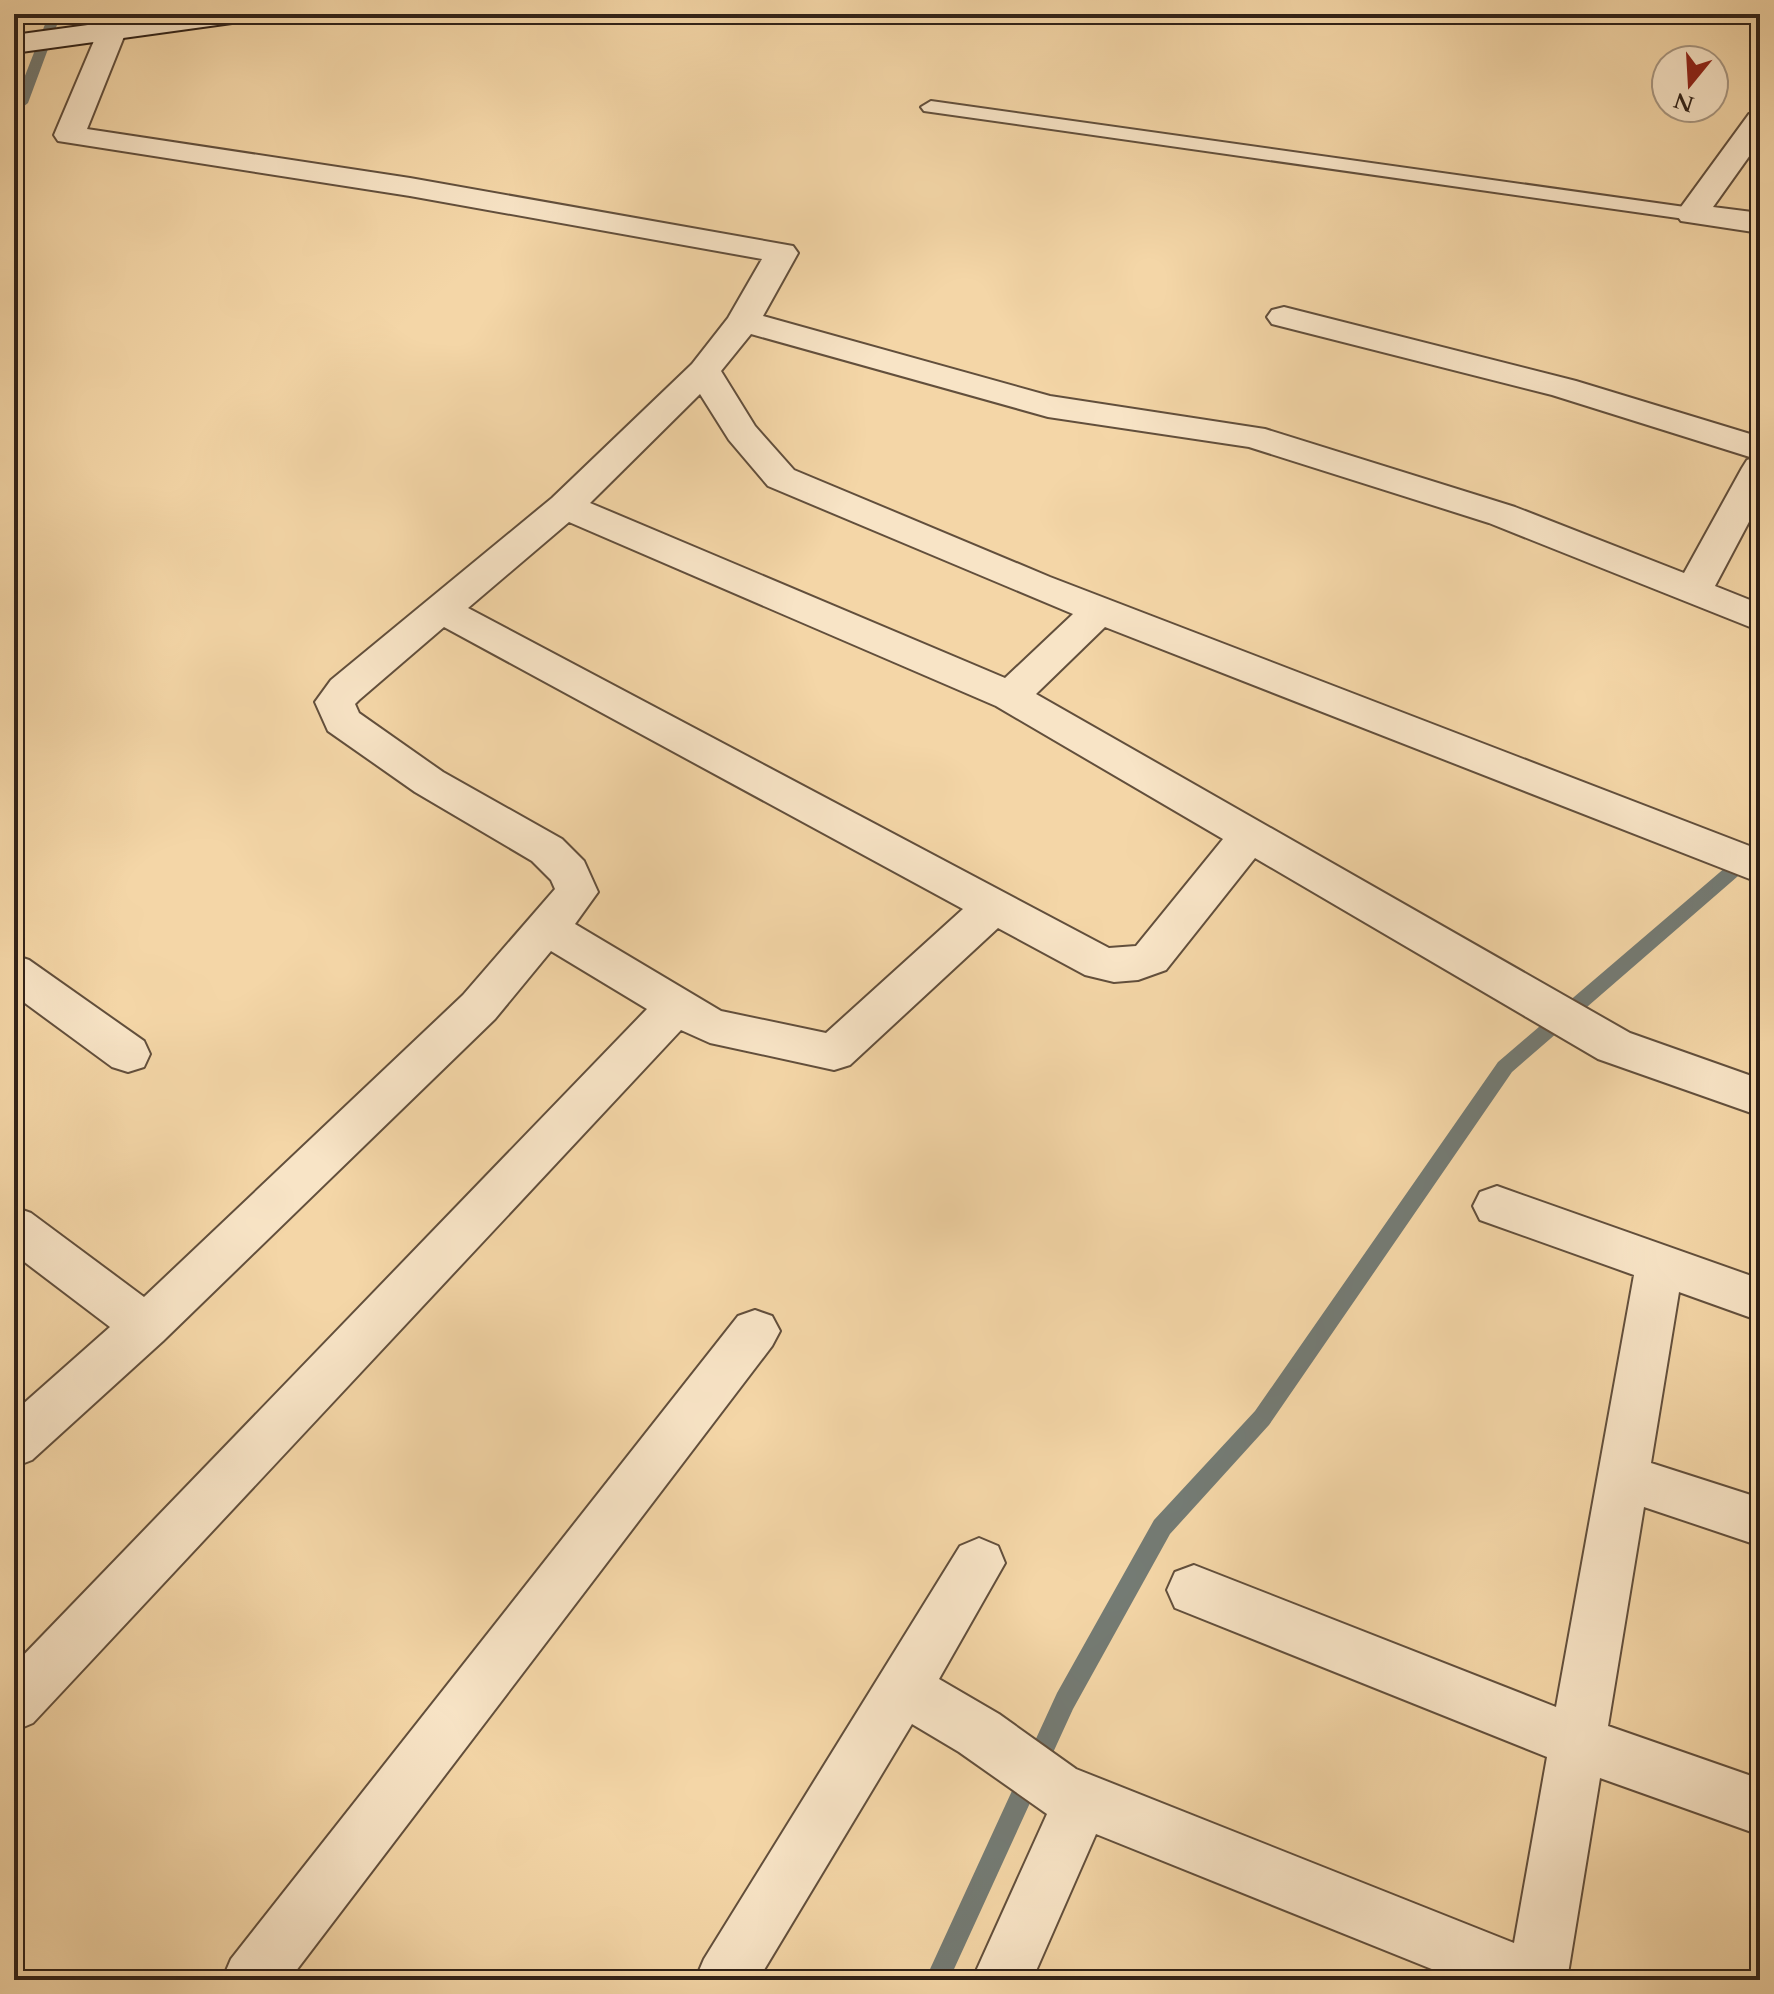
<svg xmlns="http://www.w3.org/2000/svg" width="1774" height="1994" font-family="Cardo,serif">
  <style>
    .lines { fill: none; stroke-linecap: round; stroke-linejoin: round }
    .stream { fill: #747b74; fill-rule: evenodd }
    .lane-casing { stroke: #624f3c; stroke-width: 4 }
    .street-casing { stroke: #624f3c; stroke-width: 4 }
    .secondary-casing { stroke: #312218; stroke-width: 4 }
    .lane { fill: #f8e4c6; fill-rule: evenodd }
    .street { fill: #f8e4c6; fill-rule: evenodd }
    .secondary { fill: #f8e4c6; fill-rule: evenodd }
  </style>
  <rect width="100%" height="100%" fill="#f4d6a7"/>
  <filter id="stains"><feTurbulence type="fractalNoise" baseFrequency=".0025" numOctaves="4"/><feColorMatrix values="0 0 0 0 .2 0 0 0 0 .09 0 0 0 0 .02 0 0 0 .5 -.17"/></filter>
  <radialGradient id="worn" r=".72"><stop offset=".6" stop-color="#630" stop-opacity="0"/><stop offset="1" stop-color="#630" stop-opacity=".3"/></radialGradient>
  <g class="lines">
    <path class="stream" d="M49 14H61L28 103 14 114V104Z
      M1760 841V857L1512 1072 1269 1425 1170 1534 1073 1709 949 1980H925L1057 1693 1154 1520 1255 1411 1498 1062 1754 843Z"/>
    <defs>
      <path id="lane" d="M931 101 1692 208 1702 214 1692 220 924 111 921 107Z"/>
      <path id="street" d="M113 20 123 23 127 29 87 129 410 178 793 246 798 253 763 316 1050 396 1265 429 1515 507 1684 573 1742 468 1747 460 1753 458 1552 395 1272 324 1267 317 1272 310 1284 307 1576 381 1760 437V501L1715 586 1760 604V631L1489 523 1249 447 1048 417 751 334 721 371 755 426 794 470 1050 577 1760 850V883L1105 627 1036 694 1630 1033 1760 1079V1116L1598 1059 1255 858 1166 970 1138 980 1114 982 1085 975 998 928 850 1065 834 1070 710 1043 681 1030 33 1723 14 1731V1665L647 1009 551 951 495 1019 163 1341 32 1460 14 1467V1412L110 1327 14 1254V1207L31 1213 144 1297 463 995 555 889 551 880 532 861 415 792 328 731 315 702 331 680 552 498 692 364 728 318 762 259 410 196 58 141 54 135 99 29 103 23ZM700 394 729 440 768 486 1073 614 1005 678 590 503ZM569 522 996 706 1223 839 1136 946 1109 948 468 608ZM444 627 963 909 826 1033 721 1011 575 924 598 892 584 861 562 839 443 772 359 713 355 704 359 700Z
        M1760 111V141L1713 207 1760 213V233L1681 221 1676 214 1681 207 1749 114Z
        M14 955 29 960 144 1041 150 1054 144 1067 128 1072 112 1067 14 995Z
        M1497 1186 1760 1279V1321L1679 1292 1651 1463 1760 1498V1546L1644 1507 1608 1726 1760 1779V1835L1600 1778 1567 1980H1459L1096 1834 1032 1980H972L1047 1814 959 1752 912 1724 758 1980H695L704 1959 960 1546 979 1538 998 1546 1005 1563 939 1679 999 1714 1076 1769 1514 1943 1547 1757 1175 1608 1167 1590 1175 1572 1194 1565 1556 1707 1634 1275 1480 1220 1473 1206 1480 1192Z
        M755 1310 772 1316 780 1331 772 1346 289 1980H222L231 1959 738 1316Z"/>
      <path id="secondary" d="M169 14H246L242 20 232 23 14 53V35Z"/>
    </defs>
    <use href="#lane" class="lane-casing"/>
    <use href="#street" class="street-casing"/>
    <use href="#secondary" class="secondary-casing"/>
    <use href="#lane" class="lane"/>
    <use href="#street" class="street"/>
    <use href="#secondary" class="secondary"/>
  </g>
  <rect width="1774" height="1994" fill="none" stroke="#f4d6a7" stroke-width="48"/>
  <rect x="16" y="16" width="1742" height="1962" fill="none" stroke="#312218" stroke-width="4"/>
  <rect x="24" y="24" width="1726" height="1946" fill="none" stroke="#312218" stroke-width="2"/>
  <g transform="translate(1690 84) rotate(198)"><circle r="38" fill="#f8e4c6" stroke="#a89680" stroke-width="2"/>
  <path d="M0-6L14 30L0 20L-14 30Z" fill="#8f2418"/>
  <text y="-12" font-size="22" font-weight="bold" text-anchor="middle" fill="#312218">N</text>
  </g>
  <rect width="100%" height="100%" filter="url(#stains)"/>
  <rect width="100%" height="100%" fill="url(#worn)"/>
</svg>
